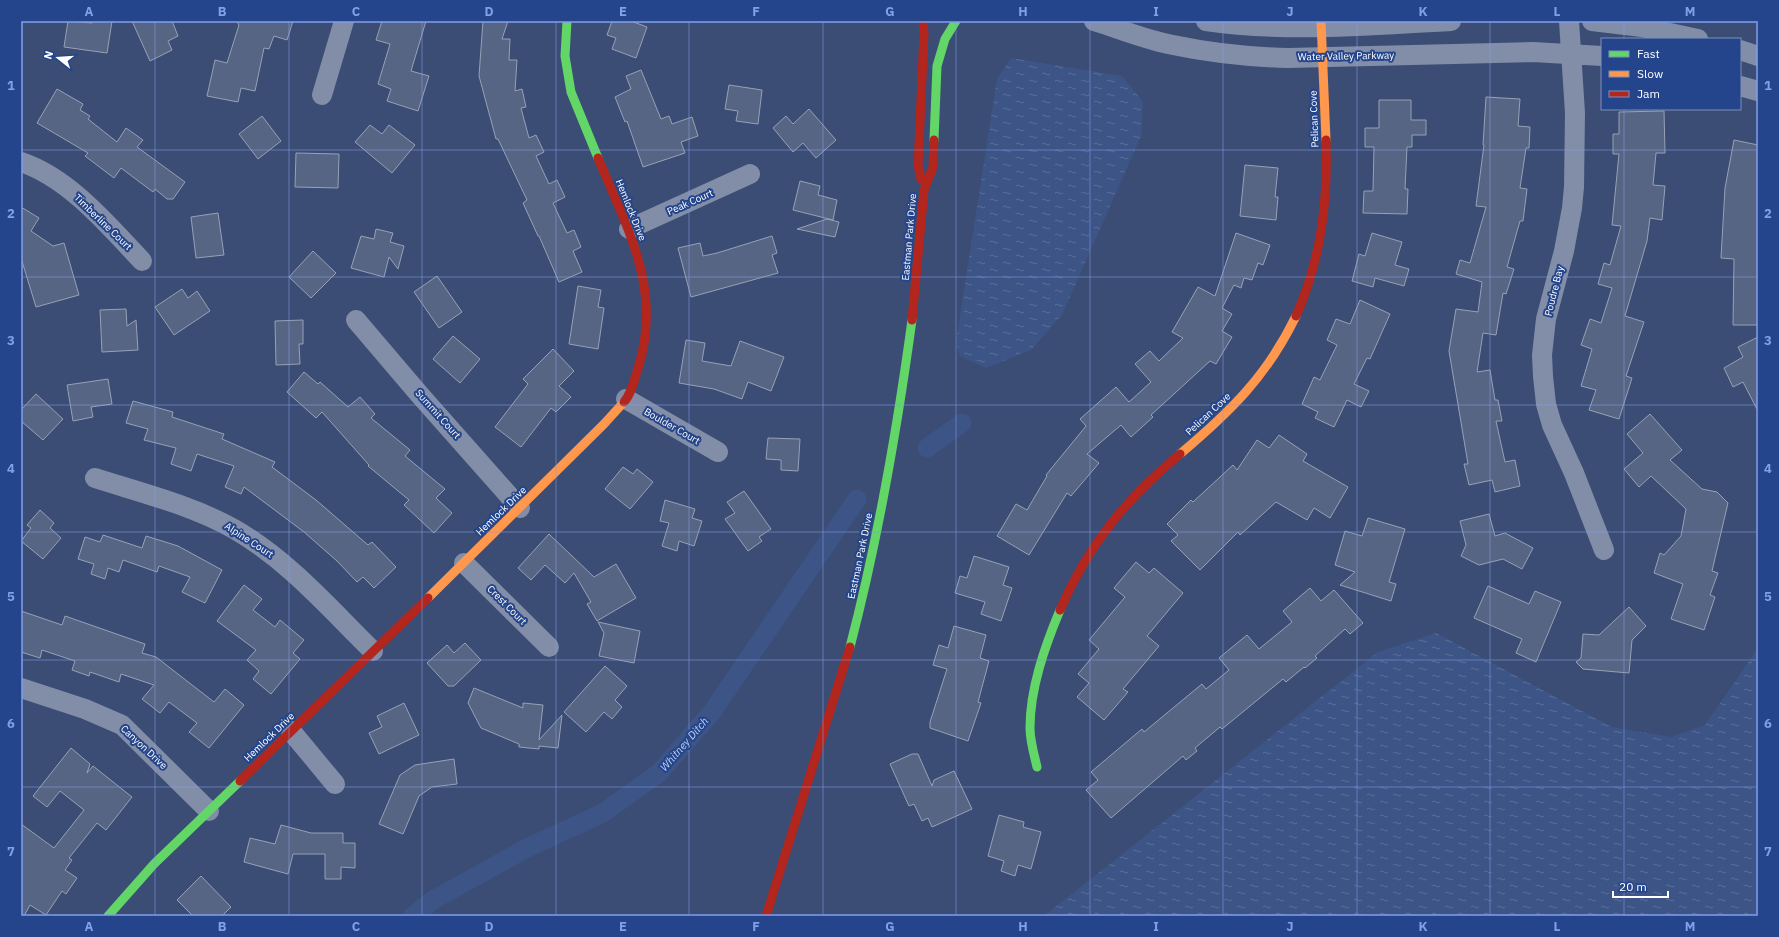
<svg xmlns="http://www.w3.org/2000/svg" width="1779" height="937" font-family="'IBM Plex Sans',sans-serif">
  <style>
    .water { fill: url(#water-ripples) }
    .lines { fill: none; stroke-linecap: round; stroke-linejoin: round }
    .canal { stroke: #3d5486; stroke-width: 19 }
    .building { fill: #576584; stroke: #97a1b7 }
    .street { stroke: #828ea8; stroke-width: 20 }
    .fast { stroke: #63d668; stroke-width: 9 }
    .slow { stroke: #ff974d; stroke-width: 9 }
    .jam { stroke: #b3261e; stroke-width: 9 }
    .grid { fill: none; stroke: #839eea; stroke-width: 1; stroke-opacity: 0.55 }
    .labels { text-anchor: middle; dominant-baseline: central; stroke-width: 4; stroke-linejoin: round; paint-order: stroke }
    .street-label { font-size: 10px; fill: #fff; stroke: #24458b }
    .water-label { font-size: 11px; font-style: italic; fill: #becff1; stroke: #24458b }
    .neatline { fill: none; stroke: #839eea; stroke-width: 1.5 }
    .grid-label { font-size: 13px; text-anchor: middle; font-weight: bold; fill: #839eea }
  </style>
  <defs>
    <pattern id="water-ripples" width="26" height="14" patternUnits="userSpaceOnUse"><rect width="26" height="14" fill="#3d5486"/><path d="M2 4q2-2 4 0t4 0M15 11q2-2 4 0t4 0" fill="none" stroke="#5a6e98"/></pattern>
  </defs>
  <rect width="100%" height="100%" fill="#3b4d74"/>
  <path class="water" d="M1011 58 1122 76 1143 102 1141 136 1062 315 1031 350 986 368 960 356 956 342 997 79Z
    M1436 633 1612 727 1671 737 1705 725 1758 648V916H1044L1378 652Z"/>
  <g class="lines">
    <path class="canal" d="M927 448 962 423
      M413 916 433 900 527 848 603 813 659 773 712 712 857 499"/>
  </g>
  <path class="building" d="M68 21 92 23 93 21H112L107 53 64 47Z
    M132 21H172L178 36 168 41 172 50 150 61Z
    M238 21H293L287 40 274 36 269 49 264 48 255 91 241 88 238 102 207 96 215 60 227 63 239 25 238 24Z
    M382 21H426L411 71 429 76 418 111 387 101 391 89 378 84 390 44 376 40Z
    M483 21H508L502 39H510L509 60H517L515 91 522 89 526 107 521 108 529 138 536 135 544 152 536 156 549 184 557 180 565 197 553 203 567 233 574 230 581 247 573 251 582 272 559 282 539 236H538L523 203 527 200 498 139H496L479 76Z
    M612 21H631L647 27 636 58 612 49 616 38 607 35Z
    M641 70 661 119 669 116 672 124 692 117 698 136 681 142 685 153 643 167 627 121 625 122 615 97 631 89 626 76Z
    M729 85 762 90 758 124 736 121 738 111 725 109Z
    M57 89 83 104 80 110 90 116 88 119 117 142 126 128 143 140 137 147 185 182 173 199H167L155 189 153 192 121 168 114 178 85 156 88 153 37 123Z
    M1486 97 1520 99 1518 126 1530 127 1529 148H1526L1520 188 1527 189 1523 221H1520L1507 267 1514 269 1506 294 1503 293 1496 335 1483 333 1477 372 1490 370 1495 400H1498L1502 421H1496L1505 462 1515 460 1520 486 1495 492 1492 480 1469 485 1464 464H1468L1449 351 1456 309 1478 312 1482 282 1456 274 1460 260 1470 263 1486 207 1476 206 1484 145H1483Z
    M1379 100H1411V120H1426V135H1412V147H1407L1405 189H1408L1407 214 1363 213 1364 191H1373L1374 147H1365V128H1379Z
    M809 109 836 140 816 158 803 143 793 152 773 128 786 116 793 124Z
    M1664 111 1665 153H1656L1653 185 1665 186 1662 220 1650 218 1647 241 1625 316 1644 322 1626 376 1632 378 1619 419 1589 410 1596 390 1581 386 1592 349 1581 345 1590 319 1601 323 1612 288 1598 284 1604 263 1610 265 1621 226 1612 225 1619 154H1613V134H1619V112Z
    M262 116 281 141 258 159 239 134Z
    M370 125 382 134 389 125 415 145 392 173 355 142Z
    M1734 140 1758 145V325H1733L1734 259 1721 258 1725 188Z
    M296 153 339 154 338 188 295 187Z
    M1245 165 1278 168 1275 197H1278L1276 220 1240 216Z
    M800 181 820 186 818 195 837 200 833 220 793 210Z
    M21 207 39 218 31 231 53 246 64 243 79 295 36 307 21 258Z
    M218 213 224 255 196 258 191 217Z
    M827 219 839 222 835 237 797 229Z
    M376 229 393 233 390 242 404 246 398 269 389 257 384 277 351 268 361 236 374 239Z
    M1236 233 1270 245 1263 265 1258 263 1252 280 1244 278 1241 288 1234 285 1222 308 1232 314 1222 331 1232 337 1216 364 1210 361 1151 415 1153 417 1131 437 1121 425 1087 454 1099 463 1071 496 1067 493 1029 555 997 536 1016 504 1027 510 1047 476 1046 475 1086 426 1080 419 1116 387 1129 402 1151 382 1135 364 1150 351 1159 361 1183 338 1172 332 1198 287 1215 296Z
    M1372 233 1402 242 1395 265 1409 269 1404 286 1375 278 1373 287 1352 281 1359 254 1365 256Z
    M772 236 777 253 772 255 778 273 691 297 678 248 700 243 703 256 717 253Z
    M313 251 336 273 311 298 289 277Z
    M437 276 462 312 439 328 414 292Z
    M578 286 601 290 598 307 604 308 598 349 569 344Z
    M182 289 188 298 197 291 210 311 174 335 155 307Z
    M1360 300 1390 314 1370 359 1367 358 1354 384 1369 391 1361 407 1347 400 1334 427 1315 418 1318 412 1302 404 1314 377 1320 380 1337 345 1327 340 1336 319 1350 324Z
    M126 309 127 326 136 320 138 350 102 352 100 310Z
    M303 320V344H299L300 364 276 365 275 321Z
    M453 336 480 359 460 383 433 359Z
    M1758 337V411L1743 382 1733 387 1724 368 1743 357 1738 347Z
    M686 340 705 343 702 361 731 366 740 341 784 357 771 391 748 382 742 399 714 389 679 383Z
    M553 349 574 371 559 386 571 397 556 412 551 408 521 447 495 427 528 384 523 379Z
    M304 372 318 384 320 382 348 407 360 397 375 414 371 418 410 450 405 456 445 489 436 498 452 513 434 533 404 505 409 500 368 466 369 465 322 412 316 418 287 392Z
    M108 379 112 404 91 407 93 417 73 421 67 385Z
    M36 394 63 419 43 440 21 421V410Z
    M133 401 173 412 172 417 224 434 222 439 275 462 272 467 316 500 368 545 372 542 396 567 374 588 363 577 357 582 337 561 304 532 244 487 241 494 225 487 234 466 197 454 191 471 171 464 176 448 144 440 148 429 126 423Z
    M1650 414 1682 450 1670 460 1702 489 1717 492 1728 503 1712 571 1718 573 1710 595 1715 597 1704 630 1671 619 1683 584 1654 573 1660 553 1664 555 1681 536 1686 509 1651 476 1639 487 1624 469 1643 453 1627 434Z
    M1279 435 1307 454 1303 461 1348 487 1330 518 1314 508 1307 520 1276 502 1240 535 1238 532 1200 570 1171 541 1178 535 1167 524 1191 500 1193 502 1233 465 1237 470 1257 440 1269 448Z
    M768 438 800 439 798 471 781 470V460L766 459Z
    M623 467 633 474 637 469 653 482 630 509 605 489Z
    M744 491 771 529 759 537 762 541 748 551 725 519 735 513 727 502Z
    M665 500 695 509 692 518 702 521 694 546 679 541 677 551 662 546 669 523 660 521Z
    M40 510 54 523 50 528 61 538 43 559 21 541 31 528 27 525Z
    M1489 514 1495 536 1505 533 1533 548 1522 569 1503 559 1479 565 1461 556 1466 545 1460 521Z
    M1368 518 1405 529 1389 582 1396 584 1391 601 1340 585 1355 572 1335 565 1345 531 1362 536Z
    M549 534 594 577 616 564 636 598 597 621 587 604 591 602 574 573 565 583 545 565 531 580 518 568Z
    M103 535 142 548 146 536 178 546 222 570 205 603 182 592 190 577 159 566 157 572 123 560 119 572 108 568 105 579 91 574 94 564 78 559 85 537 100 542Z
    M974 556 1009 567 1003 585 1012 588 1001 621 981 614 985 602 955 593 960 576 967 578Z
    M1136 562 1149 573 1154 568 1183 593 1147 636 1159 646 1123 689 1128 692 1104 720 1077 697 1089 683 1078 674 1099 649 1089 640 1125 597 1114 588Z
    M244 585 262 599 253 610 275 627 280 620 304 640 293 653 300 659 271 694 253 679 259 671 247 660 256 650 217 621Z
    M1488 586 1529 604 1535 591 1561 602 1536 662 1516 653 1522 639 1474 618Z
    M1310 588 1321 601 1334 590 1363 623 1350 634 1345 629 1315 656 1317 658 1305 668 1304 667 1286 682 1283 679 1222 729 1220 727 1195 748 1197 751 1186 760 1183 756 1111 818 1086 790 1098 780 1091 772 1142 729 1144 732 1202 684 1206 689 1229 670 1219 658 1247 635 1259 649 1292 622 1283 611Z
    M1629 607 1646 626 1632 640 1629 673 1583 669 1576 662 1581 658 1583 634 1599 635Z
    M21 611 62 625 65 616 145 644 142 653 156 657 214 702 225 689 244 705 209 748 189 732 197 723 169 702 160 713 142 699 154 685 121 674 119 682 90 672 89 676 72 670 75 661 42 650 40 658 21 652Z
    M598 622 640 631 634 663 599 656 604 633Z
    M954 626 986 635 980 658 989 661 978 702 981 703 968 741 930 728V722L947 669 933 665 939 645 948 648Z
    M465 643 481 660 454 686H448L427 663 447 645 454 653Z
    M605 666 627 686 615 700 622 707 612 719 604 712 586 732 564 712Z
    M474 688 523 708V703L543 705 539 740 562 715 558 748 539 746V749L519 747V744L481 728 468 703Z
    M404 703 419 735 379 754 369 733 382 727 377 716Z
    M71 748 90 764 87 773 93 766 132 797 106 830 97 823 69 858 72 860 65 870 77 878 66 894 62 891 46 915 30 905 24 916H21V824L54 848 84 810 60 791 47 807 33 796Z
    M912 754H918L932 786 934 780 954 771 972 809 932 827 928 818 922 821 914 804 909 806 890 764Z
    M454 759 457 784 432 787 419 796 403 834 379 824 400 775 415 765Z
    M999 815 1024 822 1023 827 1041 832 1031 869 1018 865 1015 876 1001 871 1004 861 988 856Z
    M281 825 311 833H343V843H355V868L341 867V879H325V854H293L288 874 244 862 250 838 275 844Z
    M201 876 231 907 222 916H193L177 900Z"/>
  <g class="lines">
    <path class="street" d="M1094 21C1120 29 1146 40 1173 45 1211 53 1249 57 1288 58L1533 52 1602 56
      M1206 21C1288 33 1369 25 1451 21
      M1569 21 1575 113 1574 187 1572 208 1564 251 1546 319 1542 355 1543 376 1546 404 1552 425 1574 473 1604 550
      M1592 21 1642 27 1698 39
      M1740 50 1758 56
      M1740 86 1758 91
      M322 95 344 21
      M21 162C69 178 108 225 142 261
      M629 229 750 174
      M356 320 419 394 520 508
      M626 399 718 452
      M95 478C142 493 191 505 234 529 288 560 329 608 373 651
      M464 563 549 647
      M21 688 85 709 122 725 209 811
      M291 731 335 784"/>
    <path class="fast" d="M567 21 565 56 571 92 598 158
      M934 140 937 66 945 39 956 21
      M850 647C878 540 897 430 912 320
      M1037 767C1034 754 1030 741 1030 728 1030 688 1045 646 1060 610
      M108 916 154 864 240 781"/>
    <path class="slow" d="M1321 21 1326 140
      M1180 454C1230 412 1267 376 1296 316
      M428 598 604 424 624 402"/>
    <path class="jam" d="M598 158C627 228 662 288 639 365 635 377 632 393 624 402
      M921 179 918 165 924 34 923 21
      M1296 316C1321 259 1328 202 1326 140
      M912 320 924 190 933 167 934 140
      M1060 610C1088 545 1126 499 1180 454
      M240 781 428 598
      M766 916 850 647"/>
  </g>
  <path class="grid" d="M155 21V916M289 21V916M422 21V916M556 21V916M689 21V916M823 21V916M956 21V916M1090 21V916M1223 21V916M1357 21V916M1490 21V916M1624 21V39M1624 109V916M21 150H1758M21 277H1758M21 405H1758M21 532H1758M21 660H1758M21 787H1758"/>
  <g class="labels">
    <g class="street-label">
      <text transform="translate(1346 56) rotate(-1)">Water Valley Parkway</text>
      <text transform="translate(1314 119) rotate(-92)">Pelican Cove</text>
      <text transform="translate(690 202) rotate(-24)">Peak Court</text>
      <text transform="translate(631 210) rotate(68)">Hemlock Drive</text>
      <text transform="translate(103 222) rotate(44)">Timberline Court</text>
      <text transform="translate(909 237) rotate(-85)">Eastman Park Drive</text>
      <text transform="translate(1554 291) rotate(-76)">Poudre Bay</text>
      <text transform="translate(438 414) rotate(48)">Summit Court</text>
      <text transform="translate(1208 414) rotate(-43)">Pelican Cove</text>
      <text transform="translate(672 426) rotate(30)">Boulder Court</text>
      <text transform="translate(501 511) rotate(-44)">Hemlock Drive</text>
      <text transform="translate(249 540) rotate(33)">Alpine Court</text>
      <text transform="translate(860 556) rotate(-78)">Eastman Park Drive</text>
      <text transform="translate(507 605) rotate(45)">Crest Court</text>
      <text transform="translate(269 737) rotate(-44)">Hemlock Drive</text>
      <text transform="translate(144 747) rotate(43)">Canyon Drive</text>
    </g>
    <g class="water-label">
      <text transform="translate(684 744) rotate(-49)">Whitney Ditch</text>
    </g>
  </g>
  <rect width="1779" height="937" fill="none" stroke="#24458b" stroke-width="44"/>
  <rect x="1601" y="38" width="140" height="72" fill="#24458b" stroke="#7c8fb9"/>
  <rect x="1609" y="51" width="20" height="6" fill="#63d668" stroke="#7c8fb9"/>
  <text x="1637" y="58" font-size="12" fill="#ffffff">Fast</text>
  <rect x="1609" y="71" width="20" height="6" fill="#ff974d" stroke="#7c8fb9"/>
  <text x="1637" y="78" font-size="12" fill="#ffffff">Slow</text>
  <rect x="1609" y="91" width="20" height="6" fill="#b3261e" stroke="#7c8fb9"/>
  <text x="1637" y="98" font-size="12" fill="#ffffff">Jam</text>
  <g transform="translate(58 58) rotate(287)" stroke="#24458b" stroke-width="3" paint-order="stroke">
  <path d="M0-3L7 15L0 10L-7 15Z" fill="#ffffff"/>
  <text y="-6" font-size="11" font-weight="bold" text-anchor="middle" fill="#ffffff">N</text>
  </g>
  <path d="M1613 891v6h55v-6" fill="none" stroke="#ffffff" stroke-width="2"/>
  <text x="1619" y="891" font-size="12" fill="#ffffff" stroke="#24458b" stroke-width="3" paint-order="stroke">20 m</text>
  <rect x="22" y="22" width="1735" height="893" class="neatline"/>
  <g class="grid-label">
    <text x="89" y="16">A</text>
    <text x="222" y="16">B</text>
    <text x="356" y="16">C</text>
    <text x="489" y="16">D</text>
    <text x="623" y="16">E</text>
    <text x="756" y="16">F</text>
    <text x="890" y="16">G</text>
    <text x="1023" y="16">H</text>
    <text x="1156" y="16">I</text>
    <text x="1290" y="16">J</text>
    <text x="1423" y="16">K</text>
    <text x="1557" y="16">L</text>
    <text x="1690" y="16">M</text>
    <text x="11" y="90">1</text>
    <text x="1768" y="90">1</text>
    <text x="11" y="218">2</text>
    <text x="1768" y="218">2</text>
    <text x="11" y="345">3</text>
    <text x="1768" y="345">3</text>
    <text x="11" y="473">4</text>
    <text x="1768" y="473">4</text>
    <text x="11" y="601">5</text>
    <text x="1768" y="601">5</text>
    <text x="11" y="728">6</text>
    <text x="1768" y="728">6</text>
    <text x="11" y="856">7</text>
    <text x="1768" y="856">7</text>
    <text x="89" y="931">A</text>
    <text x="222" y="931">B</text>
    <text x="356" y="931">C</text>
    <text x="489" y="931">D</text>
    <text x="623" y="931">E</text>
    <text x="756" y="931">F</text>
    <text x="890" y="931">G</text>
    <text x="1023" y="931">H</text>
    <text x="1156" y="931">I</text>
    <text x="1290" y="931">J</text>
    <text x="1423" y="931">K</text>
    <text x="1557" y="931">L</text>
    <text x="1690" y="931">M</text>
  </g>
</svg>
